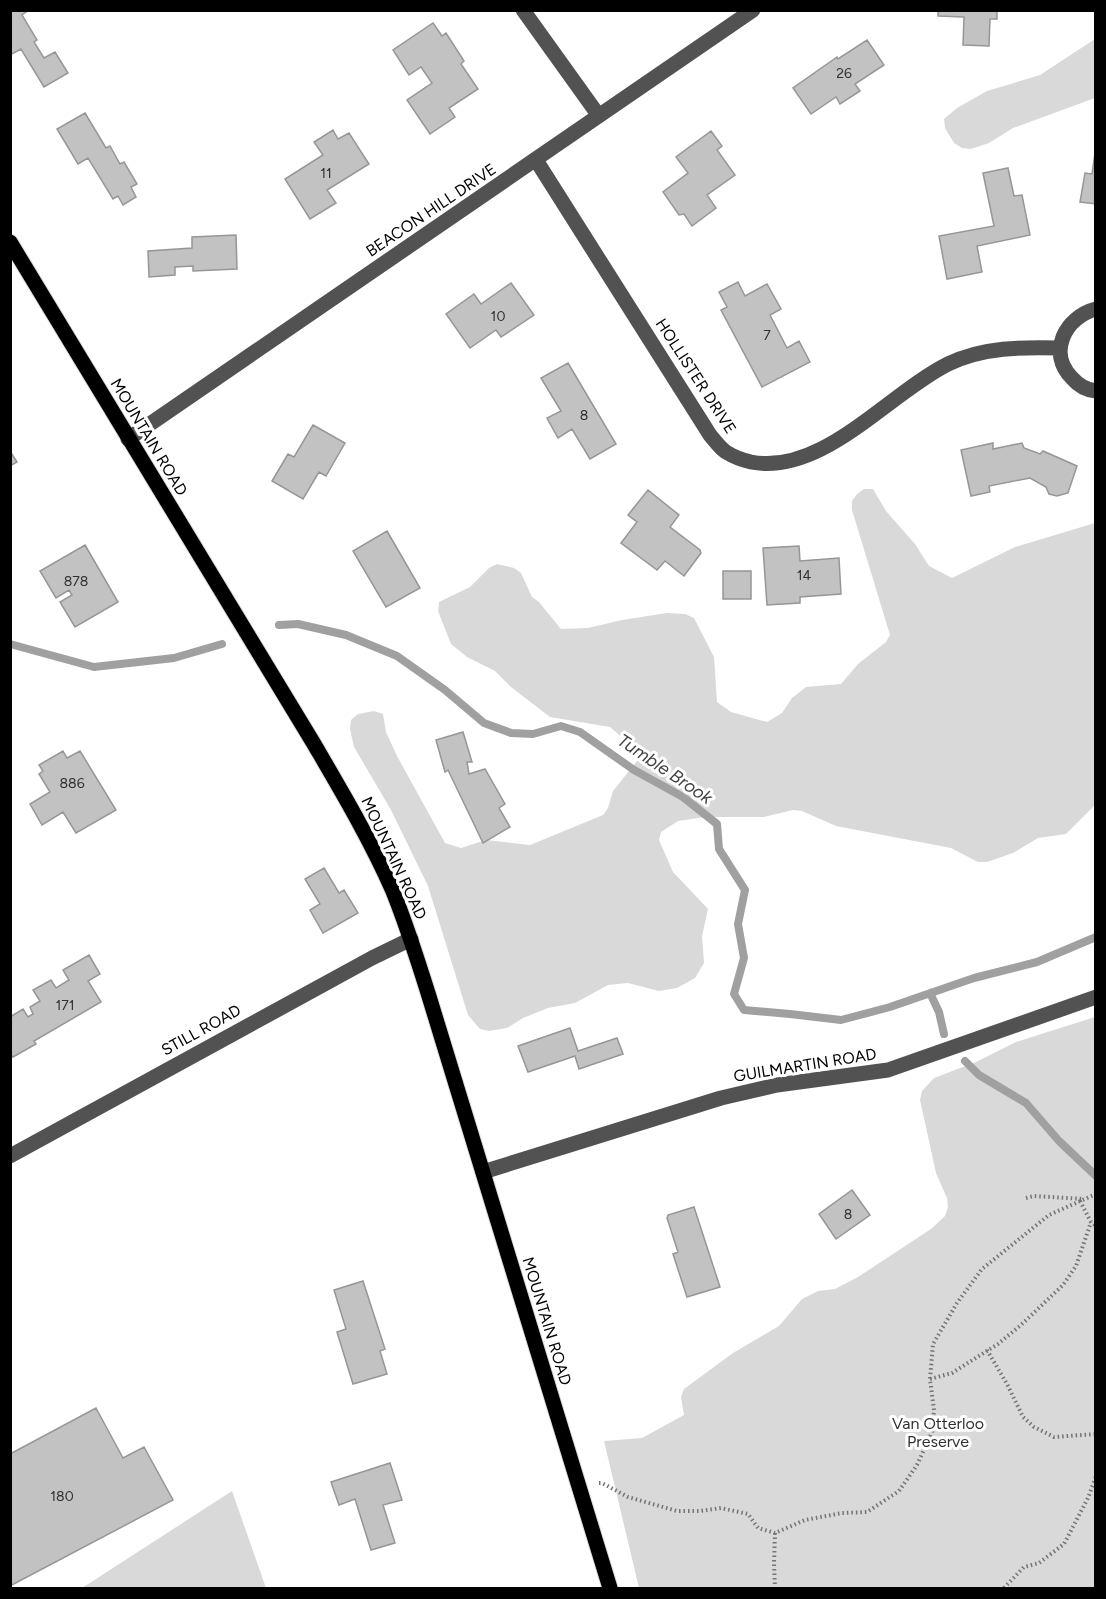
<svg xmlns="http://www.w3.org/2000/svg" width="1106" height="1599" font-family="Figtree,sans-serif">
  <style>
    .green { fill: #d9d9d9 }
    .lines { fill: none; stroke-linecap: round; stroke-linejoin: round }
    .stream { stroke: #a0a0a0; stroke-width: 8 }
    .building { fill: #c2c2c2; stroke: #969696; stroke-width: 1.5 }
    .major-casing { stroke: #dbdbdb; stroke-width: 17 }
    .path { stroke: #747474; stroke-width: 4; stroke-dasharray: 1.5 3; stroke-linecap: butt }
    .minor { stroke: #525252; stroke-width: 15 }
    .major { stroke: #000; stroke-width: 15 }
    .labels { text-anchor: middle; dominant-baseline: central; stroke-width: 6; stroke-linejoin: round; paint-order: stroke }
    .number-label { font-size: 14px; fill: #303030 }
    .street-label { font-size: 16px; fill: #000; stroke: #fff }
    .park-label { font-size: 16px; fill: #303030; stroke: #fff }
    .water-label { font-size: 18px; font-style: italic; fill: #414141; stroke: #fff }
  </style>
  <rect width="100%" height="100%" fill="#fff"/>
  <path class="green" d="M1095 39V98L1013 128 989 143 971 149 962 148 954 143 945 128 944 119 957 108 987 91 1040 75Z
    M864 489H873L886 511 915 544 929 566 952 578 1015 547 1095 523 1096 801 1093 807 1066 834 1038 838 1013 853 987 862H978L951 848 836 826 802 811 793 810 764 817H705L678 821 661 832 659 840 673 872 708 909 702 936 704 963 695 978 677 988 659 991 628 983 608 985 575 1003 548 1008 523 1018 507 1028 489 1031 480 1029 468 1015 428 886 391 810 354 747 350 729 351 720 358 714 374 711 383 714 386 732 397 756 445 843 461 848 486 840 530 845 603 815 608 808 613 791 637 761 638 751 610 727 550 717 511 687 495 671 467 657 451 644 438 611 439 602 470 587 489 568 497 564 514 568 521 573 532 597 539 602 561 629 588 628 622 620 667 613 685 614 694 618 714 657 717 702 731 712 767 722 782 713 792 698 806 687 841 684 858 664 886 642 890 635 852 510V501L857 494Z
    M1095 1017V1588H639L604 1441 642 1438 684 1415 681 1397 684 1389 733 1353 779 1326 802 1299 818 1291 835 1289 858 1277 931 1229 945 1216 948 1207 947 1198 936 1173 920 1100 922 1091 934 1078 976 1062 1016 1042Z
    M232 1491 266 1588H82Z"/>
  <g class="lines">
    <path class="stream" d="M279 625 298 624 346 635 397 656 445 690 484 723 511 733 533 734 561 726 580 732 634 770 683 797 717 824 719 849 745 890 738 924 744 958 734 994 744 1010 790 1014 841 1020 890 1007 974 978 1037 962 1096 937
      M10 644 94 667 174 658 222 644
      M930 993 939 1012 944 1034
      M965 1061 979 1075 1026 1103 1059 1141 1096 1176"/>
  </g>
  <path class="building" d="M10 10H29L22 15 37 40 34 42 44 58 55 52 68 73 44 87 21 49 10 55Z
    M938 10H997V19H990L989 46 963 45 964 17 938 16Z
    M433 23 442 36 446 33 464 61 461 64 478 89 449 108 455 117 430 134 407 100 432 83 421 67 409 75 393 50Z
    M867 40 884 65 855 84 860 91 840 104 836 97 811 114 793 88 837 57 838 59Z
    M85 113 106 148 110 146 120 164 124 162 137 184 131 187 136 197 123 205 118 196 113 199 88 158 78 164 57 129Z
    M333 130 338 139 349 133 369 164 327 190 336 203 310 219 285 179 323 155 314 142Z
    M711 131 722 146 717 150 735 175 707 195 716 208 692 226 684 214 679 215 663 192 688 173 676 157Z
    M1095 153H1096V204L1080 202 1085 173 1092 174Z
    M1008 168 1014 196 1022 195 1030 235 977 246 982 272 947 279 939 236 994 226 983 173Z
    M236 235 237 269 193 271V266L175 267V275L149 277 148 251 192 248V237Z
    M738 282 745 296 767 284 781 309 770 315 787 348 799 341 810 362 762 387 721 310 727 307 719 292Z
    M511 283 534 315 501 337 496 330 470 348 446 314 474 294 481 304Z
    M568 363 616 444 590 459 572 429 558 438 547 418 561 411 541 378Z
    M313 425 345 443 326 476 319 472 303 499 272 481 288 454 294 457Z
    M993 443V449L1022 443 1024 448 1040 454 1043 451 1077 466 1068 493 1057 496 1049 494 1046 487 1030 478 989 486 990 492 971 496 961 450Z
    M10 451 17 462 10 466Z
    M648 490 679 515 670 527 700 550 701 553 684 576 665 561 657 570 621 543 637 522 628 515Z
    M387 531 420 588 386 607 353 551Z
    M85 545 118 602 75 627 60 602 72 595 69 590 56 598 40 571Z
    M799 546 800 561 839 558 841 594 800 597V603L767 605 763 548Z
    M723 571H751V599H723Z
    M463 732 472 762H467L469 774 485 769 505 804 499 808 510 827 483 843 448 770 445 772 436 740Z
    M63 751 67 758 80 751 116 810 76 833 63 812 42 825 30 804 50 792 39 774 43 771 39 765Z
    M324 868 339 893 344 890 358 913 323 933 310 910 320 904 305 879Z
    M89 955 100 974 88 981 101 1002 34 1041 36 1044 13 1057 10 1054V1017L23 1009 28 1017 33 1014 30 1007 40 1001 33 990 51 980 56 988 69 980 63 970Z
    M570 1028 578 1051 617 1038 623 1054 579 1069 575 1056 528 1072 518 1046Z
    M852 1190 870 1215 836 1239 819 1214Z
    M694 1207 720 1287 687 1297 673 1254 678 1252 667 1218 668 1215Z
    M363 1281 385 1349 380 1351 387 1374 353 1384 337 1332 346 1329 334 1290Z
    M96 1408 123 1458 144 1447 173 1500 10 1586V1454Z
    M390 1463 402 1500 383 1505 395 1543 371 1550 355 1499 339 1505 331 1482Z"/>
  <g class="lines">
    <defs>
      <path id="major" d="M10 242 314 744C342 792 370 839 392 889 406 923 417 958 428 993L610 1588"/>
    </defs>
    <use href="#major" class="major-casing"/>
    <path class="path" d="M1026 1198 1034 1196 1084 1199
      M1080 1201 1091 1222 1096 1226
      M987 1350 1007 1384 1023 1417 1034 1427 1054 1437 1096 1434
      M930 1379 952 1373 998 1344 1021 1325 1063 1285 1076 1266 1091 1222
      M599 1483H602L628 1497 677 1511H700L721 1508 748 1514 758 1528 775 1533 805 1520 842 1513 867 1512 899 1491 917 1465 932 1432 934 1410 930 1379 933 1344 957 1303 982 1269 1049 1215 1096 1194
      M775 1533 774 1564 775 1588
      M1004 1588 1024 1567 1039 1563 1064 1544 1088 1498 1096 1476"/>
    <path class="minor" d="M523 10 599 116
      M536 160 710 435C715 441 720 448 726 452 734 457 742 460 751 462 822 476 888 394 948 364 983 347 1022 347 1060 348
      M1096 309C1065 317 1047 353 1072 378 1078 385 1086 390 1096 391
      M128 439 753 10
      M10 1156 372 958 411 939
      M483 1172 721 1098 777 1085 888 1070 1096 997"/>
    <use href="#major" class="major"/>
  </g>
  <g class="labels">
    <g class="number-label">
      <text x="844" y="73">26</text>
      <text x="326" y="173">11</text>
      <text x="498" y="316">10</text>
      <text x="767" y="335">7</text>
      <text x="584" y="415">8</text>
      <text x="804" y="575">14</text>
      <text x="76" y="581">878</text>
      <text x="72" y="783">886</text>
      <text x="65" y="1005">171</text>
      <text x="848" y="1214">8</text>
      <text x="62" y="1496">180</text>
    </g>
    <g class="street-label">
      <text transform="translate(431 210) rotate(-34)">BEACON HILL DRIVE</text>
      <text transform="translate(696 376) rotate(57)">HOLLISTER DRIVE</text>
      <text transform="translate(149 437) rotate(59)">MOUNTAIN ROAD</text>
      <text transform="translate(394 858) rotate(65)">MOUNTAIN ROAD</text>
      <text transform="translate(201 1030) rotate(-29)">STILL ROAD</text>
      <text transform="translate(805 1065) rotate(-9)">GUILMARTIN ROAD</text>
      <text transform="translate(547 1321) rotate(73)">MOUNTAIN ROAD</text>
    </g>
    <g class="park-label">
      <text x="938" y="1423">Van Otterloo<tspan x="938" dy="18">Preserve</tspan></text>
    </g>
    <g class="water-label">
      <text transform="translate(665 769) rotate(34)">Tumble Brook</text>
    </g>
  </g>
  <rect width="1106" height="1599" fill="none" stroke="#000000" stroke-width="24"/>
</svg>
